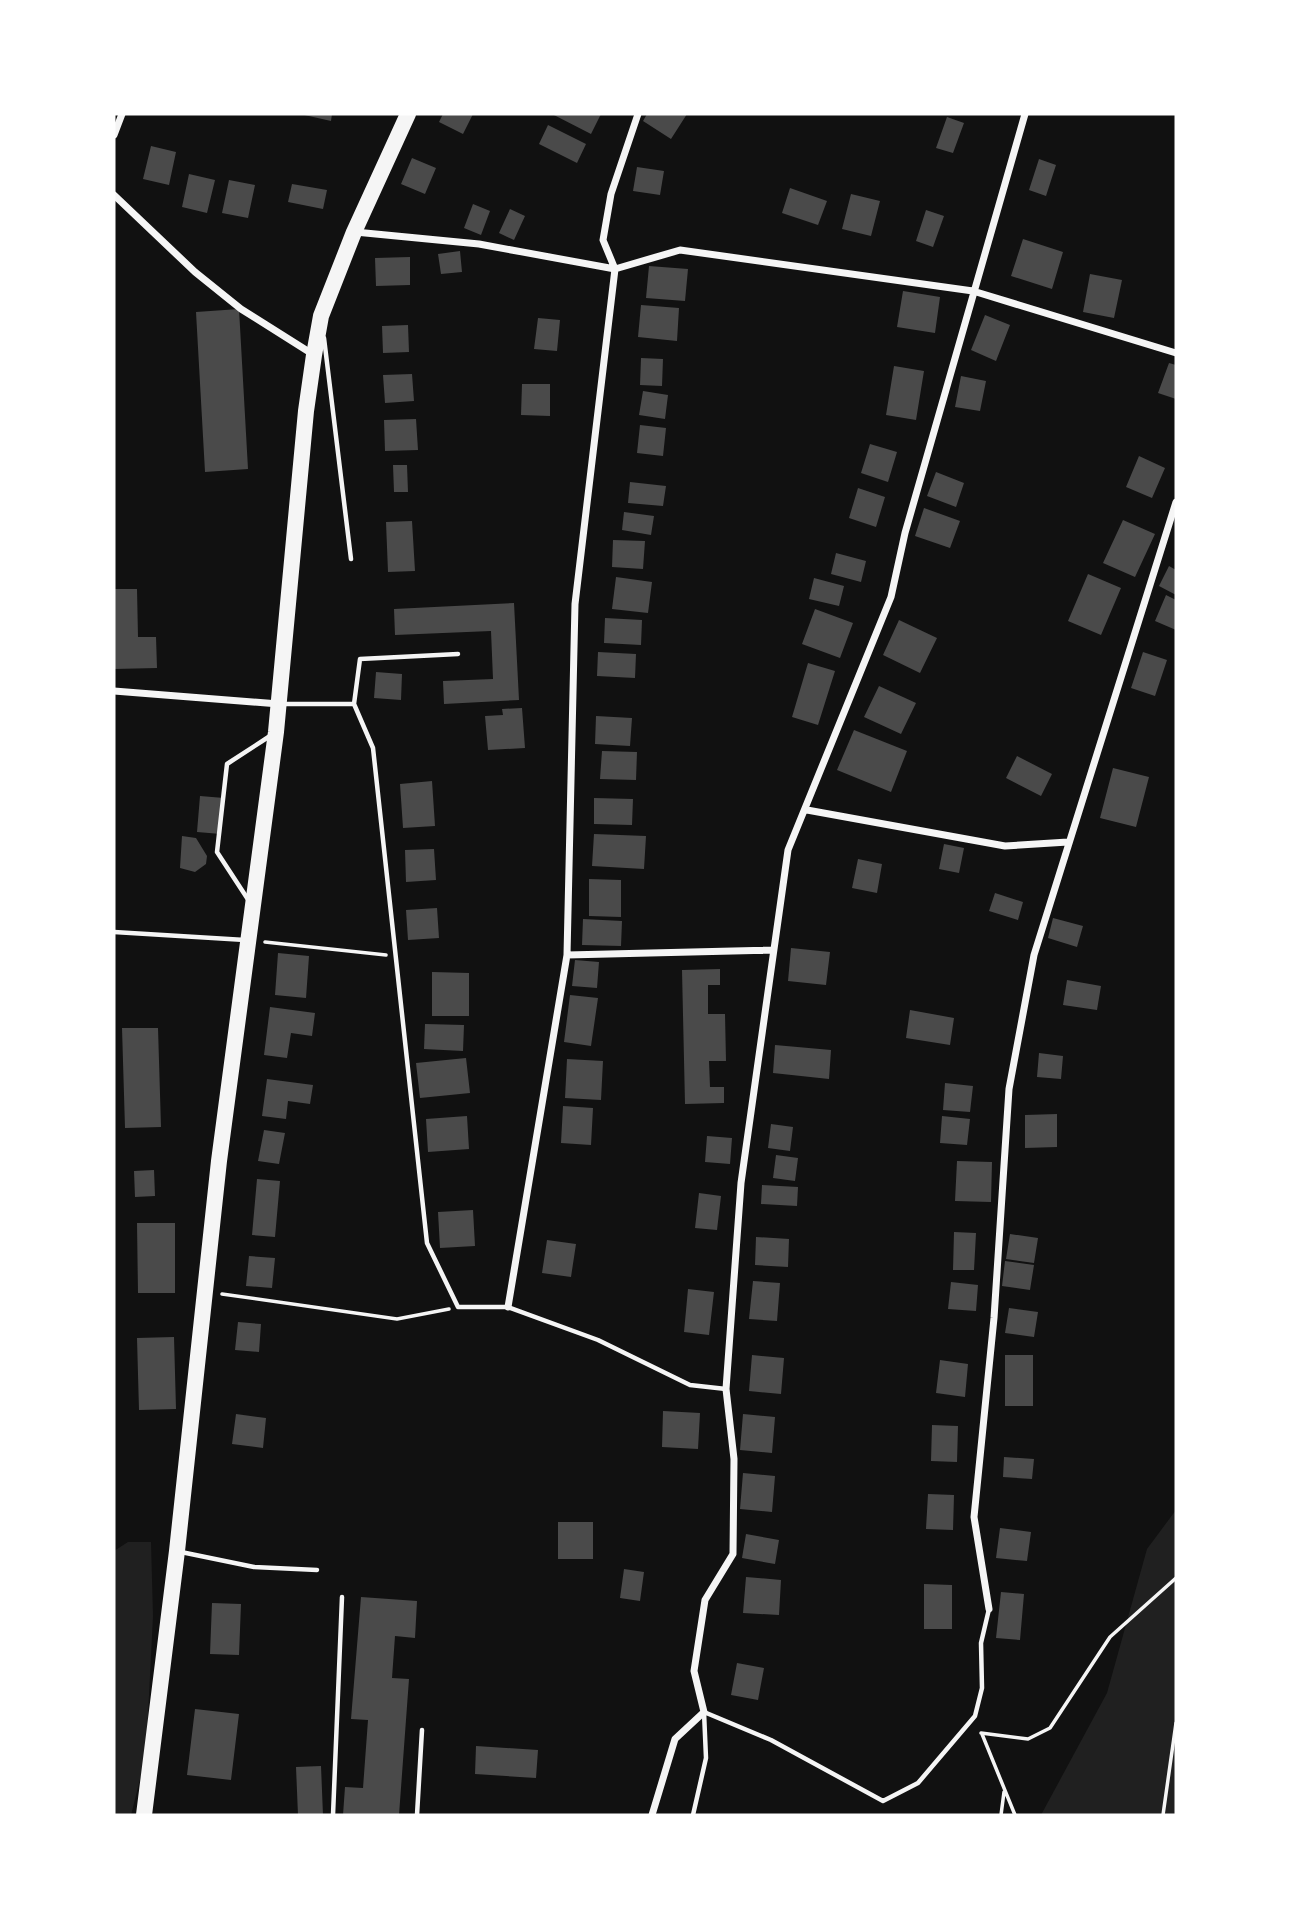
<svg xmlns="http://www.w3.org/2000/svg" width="1290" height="1929" font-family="Commissioner,sans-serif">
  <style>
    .green { fill: #202020 }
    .building { fill: #4a4a4a }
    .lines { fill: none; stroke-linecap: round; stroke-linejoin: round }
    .path { stroke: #f5f5f5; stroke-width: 3.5 }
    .service { stroke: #f5f5f5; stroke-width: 4.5 }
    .minor { stroke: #f5f5f5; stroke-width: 7 }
    .primary { stroke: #f5f5f5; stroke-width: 16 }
  </style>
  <rect width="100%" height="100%" fill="#111"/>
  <path class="green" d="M1176 1510V1815H1041L1107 1693 1147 1549Z
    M128 1542H151L153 1616 146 1755 131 1815H114V1551Z"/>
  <path class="building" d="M300 114H332L331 121Z
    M443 114H473L463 134 439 122Z
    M552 114H601L591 134Z
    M647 114H687L671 139 643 121Z
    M947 117 964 123 953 153 936 148Z
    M548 125 586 144 577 163 539 144Z
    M151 146 176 152 169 185 143 179Z
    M412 158 436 168 425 194 401 184Z
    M1039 159 1056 165 1046 196 1029 190Z
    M637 167 664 171 660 195 633 191Z
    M189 174 215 180 207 213 182 207Z
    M229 180 255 185 248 218 222 213Z
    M292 184 327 190 323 209 288 202Z
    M790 188 827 201 818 225 782 213Z
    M851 194 880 201 871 236 842 229Z
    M473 204 490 211 481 235 464 228Z
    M510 209 525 216 514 240 499 233Z
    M926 210 944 216 933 247 916 241Z
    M1023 239 1063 252 1052 289 1011 276Z
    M460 251 462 272 441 274 438 254Z
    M410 257V285L376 286 375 258Z
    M649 266 688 269 685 301 646 298Z
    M1090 274 1122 280 1114 318 1083 312Z
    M903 291 940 297 935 333 897 327Z
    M641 305 679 308 677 341 638 337Z
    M239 309 248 469 205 472 196 312Z
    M985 315 1010 325 996 361 971 350Z
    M538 318 560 320 557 351 534 349Z
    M408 325 409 352 383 353 382 326Z
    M641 358 663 359 662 386 640 385Z
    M1169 363 1176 365V399L1158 393Z
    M894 366 924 371 916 420 886 415Z
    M412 374 414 401 385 403 383 375Z
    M961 376 986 381 980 411 955 407Z
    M522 384H550V416L521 415Z
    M643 391 668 395 665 419 639 415Z
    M416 419 418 450 385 451 384 420Z
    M640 425 666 428 663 456 637 453Z
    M870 444 897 452 888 482 861 473Z
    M1139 456 1165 468 1152 498 1126 487Z
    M393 465H407L408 492H394Z
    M936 472 964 483 956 507 927 496Z
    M630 482 666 486 663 506 628 503Z
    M858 488 885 497 876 527 849 518Z
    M924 508 960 521 950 548 915 536Z
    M624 512 654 516 651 535 622 530Z
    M1123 520 1155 534 1135 577 1103 563Z
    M412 521 415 571 388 572 386 522Z
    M613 540 645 541 643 569 612 567Z
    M836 553 866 561 861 582 831 574Z
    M1169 566 1176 570V595L1159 586Z
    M1088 574 1121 588 1101 635 1068 621Z
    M616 577 652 582 648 613 612 609Z
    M814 578 844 586 839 606 809 599Z
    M114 589H137L138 637H156L157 668 114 669Z
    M1166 595 1176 600V630L1155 621Z
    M514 603 519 700 444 704 443 681 493 679 491 631 395 635 394 609Z
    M815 609 853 623 840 658 802 644Z
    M605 618 642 620 641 645 604 643Z
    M899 620 937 638 920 673 883 655Z
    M598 652 636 654 635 678 597 676Z
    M1143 652 1167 660 1155 696 1131 688Z
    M808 663 835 671 818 725 792 717Z
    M376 672 402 674 401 700 374 698Z
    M879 686 916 703 901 734 864 717Z
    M522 708 525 748 488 750 485 716 503 715 502 709Z
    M596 716 632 718 630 746 595 744Z
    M854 730 907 751 891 792 837 770Z
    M602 751 637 752 636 780 600 779Z
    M1017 756 1052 774 1041 796 1006 778Z
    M1113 768 1149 777 1136 827 1100 818Z
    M432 781 435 826 403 828 400 784Z
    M200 796 224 798 221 834 197 832Z
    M594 798 633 799 632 825 594 824Z
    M594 834 646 836 644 869 592 866Z
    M182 836 196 838 207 856 206 864 195 872 180 868Z
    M944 844 964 848 959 873 939 869Z
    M434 849 436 880 406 882 405 850Z
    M858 859 882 864 877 893 852 888Z
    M589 879 621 880V917L589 916Z
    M995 893 1023 902 1018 920 989 911Z
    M437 908 439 938 408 940 406 910Z
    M1053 918 1083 926 1077 947 1048 938Z
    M583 919 622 921 621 946 582 945Z
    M791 948 830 952 826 985 788 981Z
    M278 953 309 956 306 998 275 995Z
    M575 960 599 962 597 988 572 986Z
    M720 969V985H708V1014H725L726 1061H709L710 1087H724V1103L685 1104 682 970Z
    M432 972 469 973V1016H432Z
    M1067 980 1101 986 1097 1010 1063 1005Z
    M570 995 598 998 591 1046 564 1042Z
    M270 1007 315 1013 312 1036 291 1033 287 1058 264 1055Z
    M910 1010 954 1018 950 1045 906 1038Z
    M425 1024 464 1025 463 1051 424 1049Z
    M122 1028H158L161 1127 125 1128Z
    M775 1045 831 1050 829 1079 773 1073Z
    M1039 1053 1063 1056 1061 1079 1037 1077Z
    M466 1058 470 1093 420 1098 416 1063Z
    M567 1059 603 1061 601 1100 565 1098Z
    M267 1079 313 1085 310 1104 288 1101 286 1119 262 1116Z
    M945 1083 973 1086 970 1112 943 1110Z
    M563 1106 593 1108 591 1145 561 1143Z
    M1057 1114V1147L1025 1148V1115Z
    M467 1116 469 1149 428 1152 426 1119Z
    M942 1116 970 1119 967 1145 940 1143Z
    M771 1124 793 1127 790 1151 768 1148Z
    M264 1130 285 1133 279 1164 258 1161Z
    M707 1136 732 1138 730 1164 705 1162Z
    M776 1155 798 1158 795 1181 773 1178Z
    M957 1161 992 1162 991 1202 955 1201Z
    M154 1170 155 1196 135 1197 134 1171Z
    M257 1179 280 1181 275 1237 252 1235Z
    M762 1185 798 1187 797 1206 761 1204Z
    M699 1193 721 1196 717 1230 695 1228Z
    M473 1210 475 1246 440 1248 438 1212Z
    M137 1223H175V1293H138Z
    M954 1232 976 1233 974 1270H953Z
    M1010 1234 1038 1238 1034 1263 1006 1259Z
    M756 1237 789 1239 788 1267 755 1265Z
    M547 1240 576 1244 571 1277 542 1273Z
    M249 1256 275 1258 272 1288 246 1286Z
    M1005 1261 1034 1265 1030 1290 1002 1286Z
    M753 1281 780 1283 777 1321 749 1319Z
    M951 1282 978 1285 976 1311 948 1309Z
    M688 1289 714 1292 709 1335 684 1332Z
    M1009 1308 1038 1312 1034 1337 1005 1333Z
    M238 1322 261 1324 259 1352 235 1350Z
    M174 1337 176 1409 139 1410 137 1338Z
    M752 1355 784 1358 781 1394 749 1391Z
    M1005 1355H1033V1406H1005Z
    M940 1360 968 1364 965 1397 936 1393Z
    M663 1411 700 1413 698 1449 662 1447Z
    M236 1414 266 1418 263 1448 232 1444Z
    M743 1414 775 1417 772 1453 740 1450Z
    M932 1425 958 1426 957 1462 931 1461Z
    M1004 1457 1034 1459 1032 1479 1003 1477Z
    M743 1473 775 1476 772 1512 740 1509Z
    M928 1494 954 1495 953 1530 926 1529Z
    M558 1522H593V1559H558Z
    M1000 1528 1031 1532 1027 1561 996 1558Z
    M746 1534 779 1540 775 1564 742 1558Z
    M624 1569 644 1572 640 1601 620 1598Z
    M746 1577 781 1580 779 1615 743 1613Z
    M924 1584 952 1585V1629H924Z
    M1001 1592 1024 1594 1020 1640 996 1638Z
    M361 1597 417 1601 415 1638 395 1636 392 1678 409 1679 399 1815H343L345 1787 363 1788 368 1720 351 1719Z
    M212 1603 241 1604 239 1655 210 1654Z
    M737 1663 764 1668 758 1700 731 1695Z
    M195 1709 239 1714 231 1780 187 1775Z
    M476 1746 538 1750 536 1778 475 1774Z
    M321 1766 323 1815H298L296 1767Z"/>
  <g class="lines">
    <path class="path" d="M265 942 386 955
      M222 1294 397 1319 449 1309
      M981 1733 1028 1739 1050 1728 1110 1637 1176 1578
      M982 1734 1015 1815
      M1001 1815 1004 1792
      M1163 1815 1176 1723"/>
    <path class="service" d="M324 338 351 559
      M283 704H354L373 748 427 1243 458 1307H508L598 1340 690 1385 726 1389
      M354 704 360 659 458 654
      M249 901 217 852 227 764 270 736
      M114 932 245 940
      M181 1552 254 1567 317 1570
      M333 1815 342 1597
      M417 1815 422 1730
      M693 1815 706 1758 704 1712 771 1740 883 1801 918 1783 975 1716 982 1688 981 1643 989 1609"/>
    <path class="minor" d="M114 135 122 114
      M114 195 195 272 241 309 314 355
      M355 232 479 244 615 269 680 250 973 291 1176 353
      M114 691 279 704
      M807 810 1005 846 1068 842
      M567 955 773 950
      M508 1307 567 955 575 604 615 269 603 240 611 194 638 114
      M989 1609 974 1517 994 1318 1009 1089 1034 955 1176 502
      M652 1815 675 1739 704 1712 694 1671 705 1600 733 1554 734 1459 726 1389 741 1183 788 850 891 597 905 533 1025 114"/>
    <path class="primary" d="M144 1815 177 1551 219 1161 276 732 306 411 314 355 321 316 354 232 408 114"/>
  </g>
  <rect width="1290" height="1929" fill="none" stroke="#ffffff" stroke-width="231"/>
</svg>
